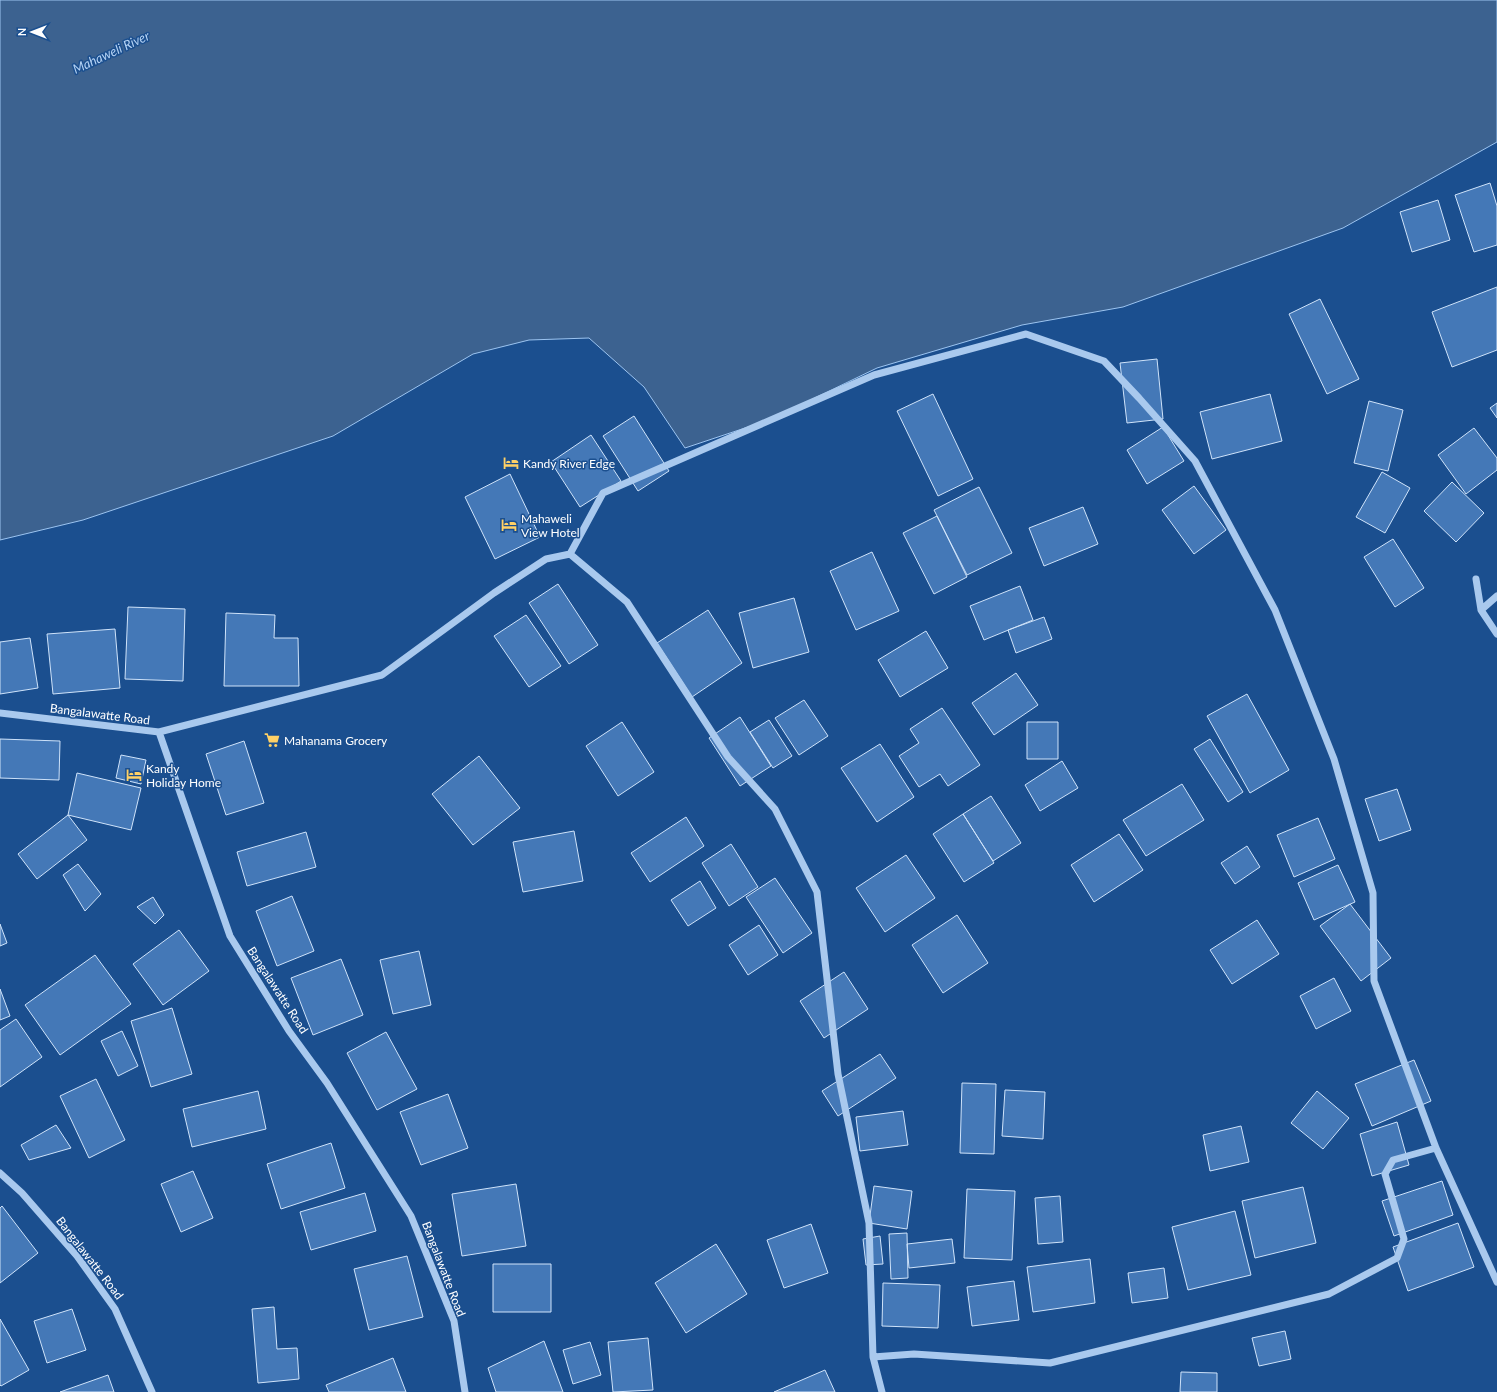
<svg xmlns="http://www.w3.org/2000/svg" width="1497" height="1392" font-family="Lato,sans-serif">
  <style>
    .water { fill: #3c6290; stroke: #9cc4f0 }
    .building { fill: #4478b7; stroke: #cfe3fa }
    .lines { fill: none; stroke-linecap: round; stroke-linejoin: round }
    .minor { stroke: #a9c9ee; stroke-width: 7 }
    .labels { text-anchor: middle; dominant-baseline: central; stroke-width: 3; stroke-linejoin: round; paint-order: stroke }
    .poi-label { font-size: 12px; fill: #fff; stroke: #1b4f8f; text-anchor: start }
    .street-label { font-size: 12px; fill: #fff; stroke: #1b4f8f }
    .water-label { font-size: 13px; font-style: italic; fill: #b5d3f5; stroke: #1b4f8f }
  </style>
  <rect width="100%" height="100%" fill="#1b4f8f"/>
  <path class="water" d="M0 0H1497V142L1343 228 1123 307 1022 325 877 368 769 420 685 448 644 387 589 338 529 340 473 354 333 436 83 520 0 540Z"/>
  <path class="building" d="M1490 183 1497 206V245L1474 252 1455 195Z
    M1438 200 1450 240 1412 252 1400 212Z
    M1497 287V350L1452 367 1432 312Z
    M1320 299 1359 379 1327 394 1289 314Z
    M1157 359 1163 419 1127 423 1120 363Z
    M933 394 973 479 938 496 897 411Z
    M1270 394 1282 441 1212 459 1200 412Z
    M1369 401 1403 410 1388 471 1354 463Z
    M1497 403V418L1490 408Z
    M634 416 669 471 638 491 603 436Z
    M1163 427 1184 461 1147 484 1127 450Z
    M1474 428 1497 458V470L1466 494 1438 455Z
    M591 435 621 481 580 507 551 462Z
    M1382 472 1410 488 1385 533 1356 517Z
    M510 474 540 537 495 559 465 497Z
    M1452 482 1484 513 1456 542 1424 511Z
    M1194 486 1226 530 1194 554 1162 510Z
    M979 487 1012 553 967 575 934 510Z
    M1083 507 1098 544 1044 566 1029 528Z
    M937 516 967 577 934 594 903 533Z
    M1393 539 1424 588 1395 607 1364 557Z
    M872 552 899 611 856 630 830 571Z
    M558 584 598 645 569 664 529 603Z
    M1020 586 1033 620 984 640 970 606Z
    M794 598 809 652 753 668 739 613Z
    M128 607 185 609 183 681 125 679Z
    M708 610 742 663 692 697 657 643Z
    M226 613 275 615 274 638H298L299 686H224Z
    M526 615 561 666 529 687 494 636Z
    M1044 617 1052 639 1016 653 1008 630Z
    M115 629 120 688 53 694 47 634Z
    M926 631 948 668 900 697 878 660Z
    M30 638 38 688 0 694V642Z
    M1016 673 1038 705 994 735 972 703Z
    M1247 694 1289 770 1250 793 1207 716Z
    M804 700 828 736 799 755 775 718Z
    M942 708 980 765 948 786 940 774 919 787 899 756 919 743 910 729Z
    M740 717 771 766 740 786 709 738Z
    M769 720 792 756 773 768 750 732Z
    M622 722 654 772 618 796 586 746Z
    M1027 722H1058V759H1027Z
    M0 739 60 741 59 780 0 778Z
    M1210 739 1243 792 1228 802 1194 749Z
    M244 741 264 803 226 815 206 754Z
    M880 744 914 797 877 822 841 768Z
    M121 755 146 760 141 784 116 778Z
    M479 756 520 808 473 845 432 794Z
    M1062 761 1078 788 1040 811 1025 785Z
    M77 773 141 788 131 830 68 815Z
    M1182 784 1204 820 1146 856 1123 820Z
    M1397 789 1411 830 1379 841 1365 799Z
    M991 796 1021 843 993 861 963 814Z
    M963 814 994 863 964 882 933 834Z
    M68 815 87 840 37 879 18 854Z
    M686 817 704 846 650 882 631 853Z
    M1318 818 1335 859 1294 877 1277 835Z
    M574 831 583 881 523 892 513 842Z
    M306 832 316 867 247 886 237 852Z
    M1119 834 1143 870 1094 902 1071 865Z
    M731 844 758 887 729 906 702 863Z
    M1247 846 1260 867 1235 884 1221 863Z
    M906 855 935 898 885 932 856 888Z
    M78 864 101 894 85 911 63 875Z
    M1338 865 1355 902 1314 920 1298 883Z
    M775 878 812 933 783 953 746 897Z
    M700 881 716 908 688 926 671 900Z
    M292 896 314 951 277 966 256 911Z
    M153 897 164 915 155 924 137 907Z
    M1350 904 1391 958 1361 981 1320 926Z
    M957 915 988 963 943 993 912 945Z
    M1257 920 1279 954 1232 984 1210 950Z
    M0 924 7 943 0 946Z
    M759 925 778 955 748 975 729 945Z
    M179 930 209 971 163 1005 133 964Z
    M419 951 431 1005 393 1014 380 960Z
    M95 955 131 1004 60 1055 25 1005Z
    M341 959 363 1015 313 1035 291 978Z
    M844 972 868 1009 824 1038 800 1001Z
    M1334 978 1351 1011 1316 1029 1300 996Z
    M0 989 10 1016 0 1020Z
    M172 1008 192 1074 151 1087 131 1021Z
    M16 1019 42 1057 0 1087V1030Z
    M122 1031 138 1066 118 1076 101 1041Z
    M386 1032 417 1089 377 1110 347 1053Z
    M880 1054 896 1078 838 1116 822 1091Z
    M1414 1060 1431 1101 1372 1126 1355 1084Z
    M96 1079 125 1140 89 1158 60 1096Z
    M962 1083 996 1084 994 1154 960 1153Z
    M1005 1090 1045 1092 1043 1139 1002 1136Z
    M258 1091 266 1129 192 1147 183 1109Z
    M1317 1091 1349 1118 1323 1149 1291 1123Z
    M448 1094 468 1148 421 1165 400 1112Z
    M903 1111 908 1145 860 1151 856 1117Z
    M1397 1122 1409 1165 1372 1176 1360 1134Z
    M56 1125 71 1148 29 1160 21 1145Z
    M1241 1126 1249 1162 1210 1171 1203 1135Z
    M331 1143 345 1188 281 1209 267 1164Z
    M193 1171 213 1218 181 1232 161 1184Z
    M1442 1181 1453 1215 1394 1236 1382 1201Z
    M516 1184 526 1246 462 1256 452 1194Z
    M874 1186 912 1191 907 1229 869 1223Z
    M1303 1187 1316 1243 1255 1258 1242 1201Z
    M967 1189 1015 1191 1012 1260 964 1258Z
    M365 1193 376 1231 311 1250 300 1212Z
    M1060 1196 1063 1242 1038 1244 1035 1198Z
    M2 1206 38 1253 0 1283V1208Z
    M1235 1211 1251 1275 1188 1290 1172 1227Z
    M1458 1223 1474 1267 1408 1291 1393 1247Z
    M811 1224 828 1273 784 1288 767 1240Z
    M907 1233 908 1278 891 1279 889 1234Z
    M880 1236 883 1264 866 1265 863 1239Z
    M952 1239 955 1263 909 1268 907 1244Z
    M716 1244 747 1294 686 1333 655 1283Z
    M407 1256 423 1317 369 1330 354 1269Z
    M1090 1259 1095 1303 1033 1312 1027 1267Z
    M493 1264H551V1312H493Z
    M1164 1268 1168 1298 1132 1303 1128 1273Z
    M1014 1281 1019 1320 972 1326 967 1287Z
    M883 1283 940 1285 938 1328 882 1326Z
    M274 1307 277 1349 297 1348 299 1379 258 1383 252 1309Z
    M72 1309 86 1350 47 1363 34 1321Z
    M0 1319 29 1370 1 1386 0 1385Z
    M1285 1331 1291 1359 1259 1366 1252 1338Z
    M648 1338 653 1390 613 1392 608 1342Z
    M544 1341 563 1392H496L488 1368Z
    M590 1342 601 1375 573 1384 563 1350Z
    M393 1358 406 1392H329L326 1385Z
    M825 1370 835 1392H774Z
    M1181 1372 1217 1373V1392H1180Z
    M108 1375 114 1392H60Z"/>
  <g class="lines">
    <path class="minor" d="M570 554 627 602 728 757 775 809 817 892 838 1074 869 1223 873 1357 882 1392
      M1476 579 1481 610
      M1497 596 1481 610 1497 634
      M0 713 159 732 230 936 289 1031 327 1083 411 1216 454 1321 465 1392
      M159 732 382 675 494 593 546 559 570 554 603 493 874 375 1026 334 1104 361 1139 398 1195 461 1275 610 1334 759 1373 893 1374 981 1436 1148 1497 1282
      M0 1173 22 1193 77 1256 115 1309 152 1392
      M873 1357 914 1354 1050 1363 1329 1294 1397 1258 1404 1239 1385 1174 1393 1160 1436 1148"/>
  </g>
  <defs>
    <symbol id="hotel-bare" viewBox="-9 -9 18 18"><path d="M-6-4.5h1.5V1H6V5H4.5V3h-9V5H-6ZM-4 0a1.8 1.8 0 1 1 3.6 0ZM.5 0V-2.5h3Q6-2.5 6 0Z" fill="#ffd166" stroke="#1b4f8f" stroke-width="2.5" paint-order="stroke"/></symbol>
    <symbol id="supermarket-bare" viewBox="-9 -9 18 18"><path d="M-6-5.5h2.5l.6 2H6L4.5 2H-2.5L-4.4-4H-6ZM-1.5 3.2a1.3 1.3 0 1 0 .1 0ZM3 3.2a1.3 1.3 0 1 0 .1 0Z" fill="#ffd166" stroke="#1b4f8f" stroke-width="2.5" paint-order="stroke"/></symbol>
  </defs>
  <g fill-rule="evenodd">
    <use href="#hotel-bare" x="500" y="452" width="22" height="22"/>
    <use href="#hotel-bare" x="498" y="514" width="22" height="22"/>
    <use href="#supermarket-bare" x="261" y="729" width="22" height="22"/>
    <use href="#hotel-bare" x="123" y="764" width="22" height="22"/>
  </g>
  <g class="labels">
    <g class="poi-label">
      <text x="523" y="463">Kandy River Edge</text>
      <text x="521" y="518">Mahaweli<tspan x="521" dy="14">View Hotel</tspan></text>
      <text x="284" y="740">Mahanama Grocery</text>
      <text x="146" y="768">Kandy<tspan x="146" dy="14">Holiday Home</tspan></text>
    </g>
    <g class="street-label">
      <text transform="translate(100 714) rotate(7)">Bangalawatte Road</text>
      <text transform="translate(278 990) rotate(57)">Bangalawatte Road</text>
      <text transform="translate(90 1258) rotate(52)">Bangalawatte Road</text>
      <text transform="translate(444 1269) rotate(69)">Bangalawatte Road</text>
    </g>
    <g class="water-label">
      <text transform="translate(111 52) rotate(-25)">Mahaweli River</text>
    </g>
  </g>
  <g transform="translate(32 32) rotate(270)" stroke="#1b4f8f" stroke-width="3" paint-order="stroke">
  <path d="M0-3L7 15L0 10L-7 15Z" fill="#ffffff"/>
  <text y="-6" font-size="11" font-weight="bold" text-anchor="middle" fill="#ffffff">N</text>
  </g>
</svg>
